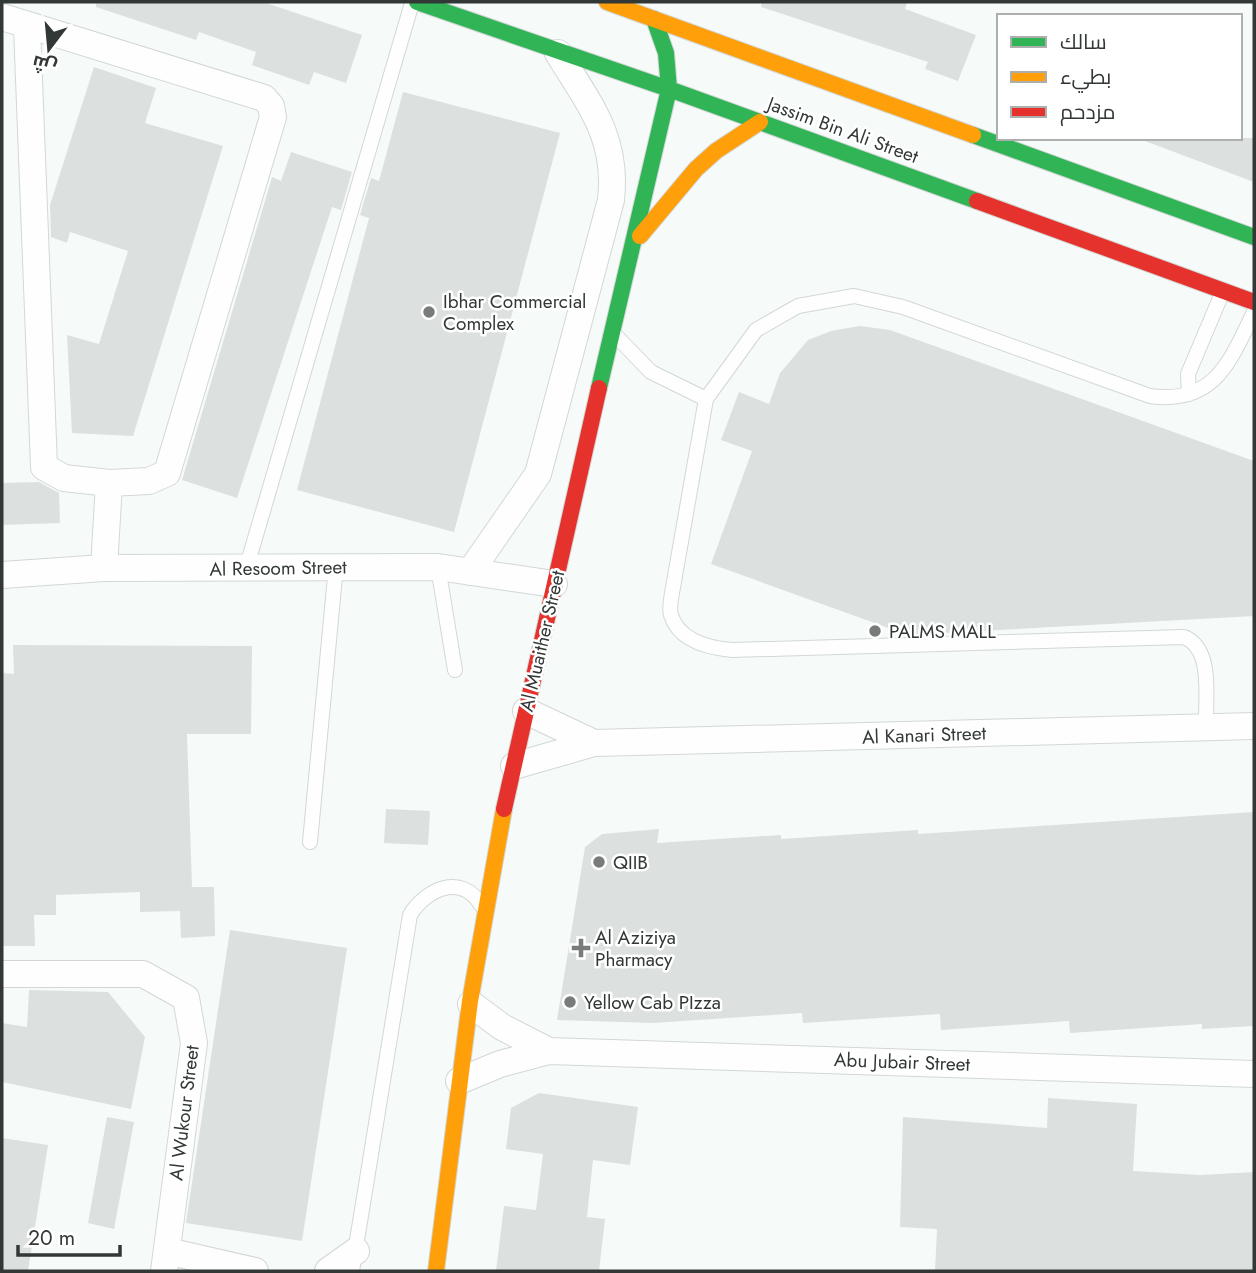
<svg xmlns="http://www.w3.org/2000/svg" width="1256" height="1273" font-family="Jost,Cairo,sans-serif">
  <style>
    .building { fill: #dce0df }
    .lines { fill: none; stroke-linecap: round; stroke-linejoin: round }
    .lane-casing { stroke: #d2d7d6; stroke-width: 16 }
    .street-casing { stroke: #d2d7d6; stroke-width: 28 }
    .fast-casing { stroke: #d2d7d6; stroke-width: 18 }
    .slow-casing { stroke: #d2d7d6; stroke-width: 18 }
    .jam-casing { stroke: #d2d7d6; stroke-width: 18 }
    .lane { stroke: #fefefe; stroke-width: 14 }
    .street { stroke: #fefefe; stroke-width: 26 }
    .fast { stroke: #30b455; stroke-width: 16 }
    .slow { stroke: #ff9f0a; stroke-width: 16 }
    .jam { stroke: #e5322d; stroke-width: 16 }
    .poi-dot { fill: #777c7b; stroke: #fff; stroke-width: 2.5 }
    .labels { text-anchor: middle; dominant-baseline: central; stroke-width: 5; stroke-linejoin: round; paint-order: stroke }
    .street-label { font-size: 19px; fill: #323836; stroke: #fff }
    .poi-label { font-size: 19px; fill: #323836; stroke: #fff; text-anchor: start }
  </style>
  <rect width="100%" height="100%" fill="#f6fbfa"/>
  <path class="building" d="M96 2H263L362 35 346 83 314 72 309 85 252 65 256 52 199 32 196 40 96 7Z
    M762 2H907L905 9 976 35 958 81 925 69 928 62 761 7Z
    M94 67 156 88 145 123 223 146 133 436 72 433 67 335 99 344 128 251 70 232 67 243 51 237 50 205Z
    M403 92 560 133 454 532 297 490 369 218 360 215 371 178 379 181Z
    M1145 138H1254V182L1145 141Z
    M291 152 352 172 341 210 332 207 237 498 182 480 270 184 272 177 281 181Z
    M860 326 890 330 1254 461V616L908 635 711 564 752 451 721 440 739 392 769 404 780 373 808 340 831 331Z
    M39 482 59 493 60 523 2 525V483Z
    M13 645 252 646 251 734H187L192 887H214L215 936 181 938 180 911 140 912V892L56 895V915H34L35 946H2V673L14 674Z
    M386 809 430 811 428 845 384 843Z
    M1254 812V1026L1202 1029V1024L1070 1033 1069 1021 941 1030 940 1014 803 1023 802 1013 653 1023 557 1020 585 847 602 834 659 829 657 843 781 835V839L918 830V834Z
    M230 930 347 948 302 1241 186 1223Z
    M29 990 108 992 145 1037 131 1109 2 1082V1023L27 1027Z
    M539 1093 638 1107 630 1165 593 1160 587 1217 605 1219 599 1271H496L504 1206 536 1210 543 1154 506 1149 511 1108Z
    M1048 1098 1137 1104 1133 1171 1200 1175 1254 1172V1271H935L937 1229 900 1227 903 1117 1047 1128Z
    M107 1117 134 1122 114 1229 88 1223Z
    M2 1138 48 1145 28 1271H2Z"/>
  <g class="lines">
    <defs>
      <path id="lane" d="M616 336 651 372 706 399
        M1189 394 1188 374 1223 291
        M438 567 455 670
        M246 569 412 3
        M1206 727C1205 698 1214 649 1184 637L732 650C709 648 679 641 671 615 669 609 671 599 672 593L706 399 756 330 798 306 854 296 903 307 1150 396C1215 405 1230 361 1254 312
        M310 842 336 566
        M352 1271 410 915C425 890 461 872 481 905"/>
      <path id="street" d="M2 17 264 98 271 106 273 117 167 473 149 481 109 483 104 568
        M27 27 44 467 64 478 109 483
        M470 572 538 474 611 200C618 137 589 104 558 53
        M2 575 104 568 438 567 554 584
        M526 711 594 743
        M514 766 594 743 1254 726
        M2 974H143L186 998 194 1043 164 1271
        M471 1004 502 1027 549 1051
        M459 1081 500 1064 549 1051 1254 1074
        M167 1251 255 1271
        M328 1271 356 1251"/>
      <path id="fast" d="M417 2 669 89 977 201
        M973 135 1254 237
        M599 388 669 89 666 53 654 19"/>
      <path id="slow" d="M607 2 973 135
        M640 236 696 169 716 151 760 122
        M436 1271 470 1001 504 809"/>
      <path id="jam" d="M977 201 1254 302
        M504 809 599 388"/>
    </defs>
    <use href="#lane" class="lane-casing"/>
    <use href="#street" class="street-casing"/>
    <use href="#fast" class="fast-casing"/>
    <use href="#slow" class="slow-casing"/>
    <use href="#jam" class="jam-casing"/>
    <use href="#lane" class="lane"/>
    <use href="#street" class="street"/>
    <use href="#fast" class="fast"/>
    <use href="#slow" class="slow"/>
    <use href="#jam" class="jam"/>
  </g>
  <g class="poi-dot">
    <circle cx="429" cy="312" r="7"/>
    <circle cx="875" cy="631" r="7"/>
    <circle cx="599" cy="862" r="7"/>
    <path d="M577.5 937.5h7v7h7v7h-7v7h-7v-7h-7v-7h7z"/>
    <circle cx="570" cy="1002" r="7"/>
  </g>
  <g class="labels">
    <g class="street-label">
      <text transform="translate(843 130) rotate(20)">Jassim Bin Ali Street</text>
      <text transform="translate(278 568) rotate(-1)">Al Resoom Street</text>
      <text transform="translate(542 641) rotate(-77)">Al Muaither Street</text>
      <text transform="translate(924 735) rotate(-2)">Al Kanari Street</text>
      <text transform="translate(902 1062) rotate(2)">Abu Jubair Street</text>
      <text transform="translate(184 1113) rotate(-83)">Al Wukour Street</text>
    </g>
    <g class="poi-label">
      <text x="443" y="301">Ibhar Commercial<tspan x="443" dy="22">Complex</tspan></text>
      <text x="889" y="631">PALMS MALL</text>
      <text x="613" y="862">QIIB</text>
      <text x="595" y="937">Al Aziziya<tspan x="595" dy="22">Pharmacy</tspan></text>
      <text x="584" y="1002">Yellow Cab PIzza</text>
    </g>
  </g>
  <rect width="1256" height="1273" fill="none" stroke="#323836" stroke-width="7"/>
  <rect x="997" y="14" width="245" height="126" fill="#ffffff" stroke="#adafaf" stroke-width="2"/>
  <rect x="1011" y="37" width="35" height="10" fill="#30b455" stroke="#adafaf" stroke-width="2"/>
  <text x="1060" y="49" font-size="21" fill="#323836">سالك</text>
  <rect x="1011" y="72" width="35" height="10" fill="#ff9f0a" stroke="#adafaf" stroke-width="2"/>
  <text x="1060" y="84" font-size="21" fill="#323836">بطيء</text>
  <rect x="1011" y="107" width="35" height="10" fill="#e5322d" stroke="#adafaf" stroke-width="2"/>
  <text x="1060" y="119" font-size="21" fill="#323836">مزدحم</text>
  <g transform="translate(49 49) rotate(196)" stroke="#ffffff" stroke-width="5" paint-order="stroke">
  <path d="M0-5L12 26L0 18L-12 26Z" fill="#323836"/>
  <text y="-10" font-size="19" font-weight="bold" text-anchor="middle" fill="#323836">ش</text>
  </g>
  <path d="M18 1245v10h102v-10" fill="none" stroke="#323836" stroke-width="3.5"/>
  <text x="28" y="1245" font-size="21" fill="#323836" stroke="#ffffff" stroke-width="5" paint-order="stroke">20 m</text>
</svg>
